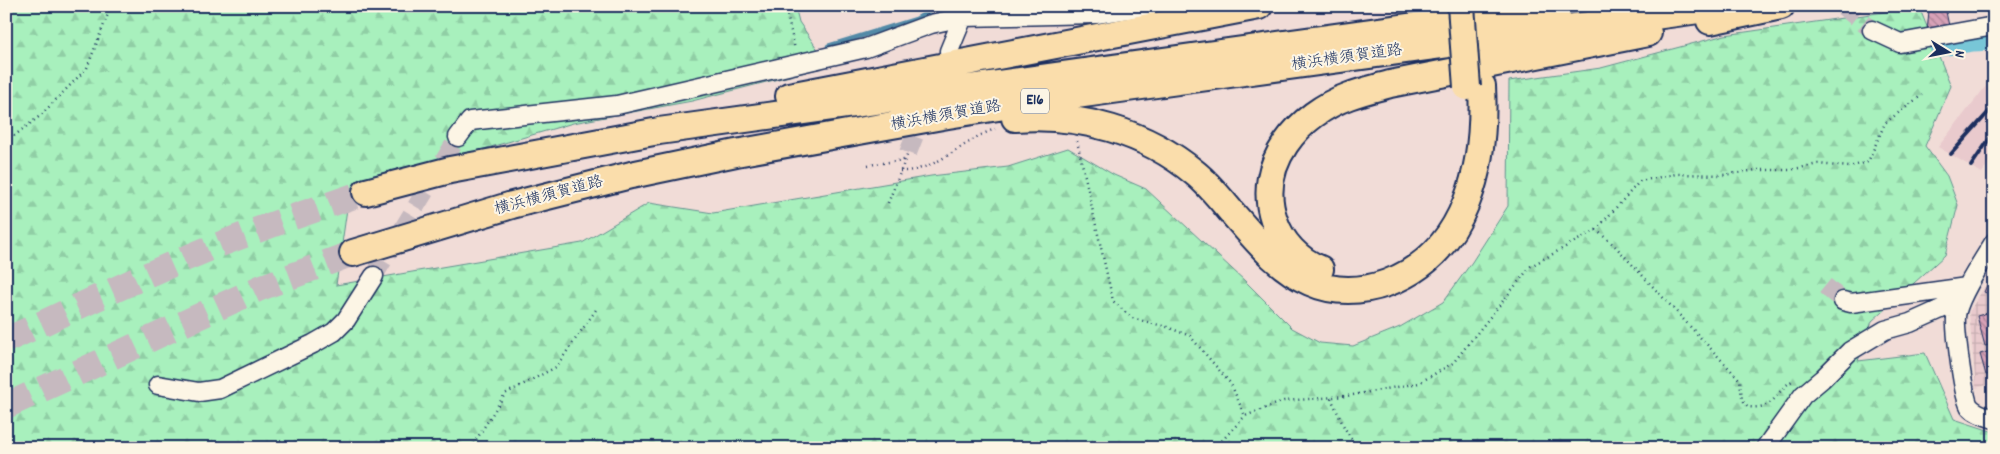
<svg xmlns="http://www.w3.org/2000/svg" width="2000" height="454" font-family="Dekko,'Klee One',sans-serif">
  <style>
    .built { fill: #e9cacd }
    .industrial { fill: url(#industrial-grid) }
    .forest { fill: url(#forest-firs); stroke: #62908e }
    .lines { fill: none; stroke-linecap: round; stroke-linejoin: round }
    .stream { stroke: #538aa7; stroke-width: 4.5 }
    .river { stroke: #78c6d7; stroke-width: 25 }
    .building { fill: url(#building-back-hatch); stroke: #1b2f5e }
    .minor-tunnel { stroke: #c6b9bf; stroke-width: 18; stroke-dasharray: 18 9; stroke-linecap: butt }
    .highway-tunnel { stroke: #c6b9bf; stroke-width: 26; stroke-dasharray: 26 13; stroke-linecap: butt }
    .minor-casing { stroke: #1b2f5e; stroke-width: 21 }
    .highway-casing { stroke: #1b2f5e; stroke-width: 30 }
    .path { stroke: #1b2f5e; stroke-width: 2.5; stroke-dasharray: 1 4; stroke-linecap: butt }
    .minor { stroke: #fcf5e5; stroke-width: 18 }
    .highway { stroke: #faddab; stroke-width: 26 }
    .rail { stroke: #1b2f5e; stroke-width: 4 }
    .highway-bridge-casing { stroke: #1b2f5e; stroke-width: 30; stroke-linecap: butt }
    .highway-bridge { stroke: #faddab; stroke-width: 26 }
    .labels { text-anchor: middle; dominant-baseline: central; stroke-width: 4; stroke-linejoin: round; paint-order: stroke }
    .shield { fill: #fcf5e5; stroke: #5e6a86; stroke-width: 1 }
    .shield-label { font-size: 15px; font-weight: bold; fill: #1b2f5e }
    .street-label { font-size: 16px; fill: #1b2f5e; stroke: #fcf5e5 }
  </style>
  <defs>
    <pattern id="industrial-grid" width="8" height="8" patternUnits="userSpaceOnUse" patternTransform="scale(1.25)"><rect width="8" height="8" fill="#e9cacd"/><path d="M0 4h8M4 0v8" fill="none" stroke="#c7aeb2"/></pattern>
    <pattern id="forest-firs" width="22" height="20" patternUnits="userSpaceOnUse" patternTransform="scale(1.25)"><rect width="22" height="20" fill="#a8f0bd"/><path d="M5 1l3.5 6h-7zM16 11l3.5 6h-7z" fill="#90cea5"/></pattern>
    <pattern id="building-back-hatch" width="6" height="6" patternUnits="userSpaceOnUse" patternTransform="scale(1.25)"><rect width="6" height="6" fill="#d7a1b7"/><path d="M-1 5l2 2M0 0l6 6M5-1l2 2" fill="none" stroke="#ae8498"/></pattern>
  </defs>
  <rect width="100%" height="100%" fill="#f1dcd7"/>
  <filter id="ink" filterUnits="userSpaceOnUse"><feTurbulence type="fractalNoise" baseFrequency=".02" numOctaves="2"/><feDisplacementMap in="SourceGraphic" scale="10" xChannelSelector="R" yChannelSelector="G"/><feConvolveMatrix kernelMatrix="1 2 1 2 8 2 1 2 1" color-interpolation-filters="sRGB"/></filter>
  <g filter="url(#ink)">
    <path class="built" d="M1994 76V154L1982 173 1938 147Z"/>
    <path class="industrial" d="M1994 272V383L1976 388 1969 312Z"/>
    <path class="forest" d="M6 6H795L799 22 829 66 692 101 573 123 350 188 336 285 582 243 649 203 713 213 931 176 1008 167 1068 148 1114 175 1146 189 1246 282 1292 328 1320 343 1353 346 1400 327 1443 302 1472 262 1508 206 1509 81 1601 68 1725 35 1919 7 1951 86 1925 146 1947 176 1958 205 1945 255 1872 321 1858 361 1925 353 1954 419 1994 432V448H6Z"/>
    <g class="lines">
      <path class="stream" d="M828 46 916 19 938 6"/>
      <path class="river" d="M1941 44 1973 39 1994 38"/>
    </g>
    <path class="building" d="M1945 7 1949 26 1927 33 1929 10Z
      M1994 271V296L1984 292Z
      M1994 311V344L1985 346 1977 316Z
      M1994 350V373L1986 375 1980 354Z"/>
    <g class="lines">
      <path class="minor-tunnel" d="M1842 6 1872 30
        M908 153 924 112
        M374 276 458 137
        M1825 286 1843 301"/>
      <path class="highway-tunnel" d="M6 340C79 307 151 271 226 242 272 224 319 208 366 192
        M6 406 260 288 353 253"/>
      <defs>
        <path id="minor" d="M1872 30 1900 43 1994 26
          M949 51 963 17
          M458 137 470 121 617 105 866 48 931 24 963 17 1096 14 1148 6
          M1994 242C1984 259 1957 298 1956 317 1955 329 1963 399 1970 407 1976 414 1986 416 1994 419
          M1843 301 1851 303 1967 287
          M158 385 199 392 220 389 313 344 334 332 346 320 374 276
          M1765 448 1803 395 1822 379 1850 351 1885 330 1910 323 1950 305 1967 287"/>
        <path id="highway" d="M1710 21 1781 6
          M789 96 1259 6
          M1015 118C1079 113 1146 132 1195 173 1210 185 1222 201 1234 215 1256 240 1278 268 1310 282 1334 293 1362 292 1387 283 1468 253 1486 163 1482 86
          M366 192 450 170 659 131 1559 6
          M353 253 512 205 631 175 736 153 948 115 1054 98 1728 6
          M1320 269C1299 261 1281 242 1274 220 1255 164 1299 114 1349 96 1362 91 1376 88 1390 84L1648 33"/>
      </defs>
      <use href="#minor" class="minor-casing"/>
      <use href="#highway" class="highway-casing"/>
      <path class="path" d="M785 6 795 49
        M1077 141 1113 301 1132 318 1167 327 1190 336 1231 384 1245 416
        M6 142 40 116 87 68 108 14 109 6
        M868 165 904 160
        M900 171C927 172 949 154 971 141 978 136 987 132 995 129
        M888 203 908 153
        M1596 230 1640 181 1676 174 1723 175 1757 170H1790L1818 164 1849 167 1868 162 1885 123 1922 95
        M1331 398 1344 427 1357 448
        M471 448 505 394 556 367 598 307
        M1215 448 1245 416 1284 401 1347 396 1419 383 1453 363 1531 266 1596 230 1614 245 1740 380 1742 399 1748 407C1778 410 1773 391 1794 380"/>
      <use href="#minor" class="minor"/>
      <use href="#highway" class="highway"/>
      <path class="rail" d="M1951 154 1994 106
        M1971 166 1994 132"/>
      <defs>
        <path id="highway-bridge" d="M1461 6 1467 87"/>
      </defs>
      <use href="#highway-bridge" class="highway-bridge-casing"/>
      <use href="#highway-bridge" class="highway-bridge"/>
    </g>
  </g>
  <g class="labels">
    <rect class="shield" x="1021" y="88.5" width="28" height="25" rx="4"/>
    <g class="shield-label">
      <text x="1035" y="101">E16</text>
    </g>
    <g class="street-label">
      <text transform="translate(1347 58) rotate(-8)">横浜横須賀道路</text>
      <text transform="translate(946 116) rotate(-10)">横浜横須賀道路</text>
      <text transform="translate(549 196) rotate(-15)">横浜横須賀道路</text>
    </g>
  </g>
  <rect width="2000" height="454" fill="none" stroke="#fcf5e5" stroke-width="25"/>
  <rect x="12" y="12" width="1975" height="429" fill="none" stroke="#1b2f5e" stroke-width="2" filter="url(#ink)"/>
  <g transform="translate(1948 52) rotate(100)" stroke="#fcf5e5" stroke-width="4" paint-order="stroke">
  <path d="M0-4L9 19L0 12L-9 19Z" fill="#1b2f5e"/>
  <text y="-8" font-size="14" font-weight="bold" text-anchor="middle" fill="#1b2f5e">N</text>
  </g>
</svg>
